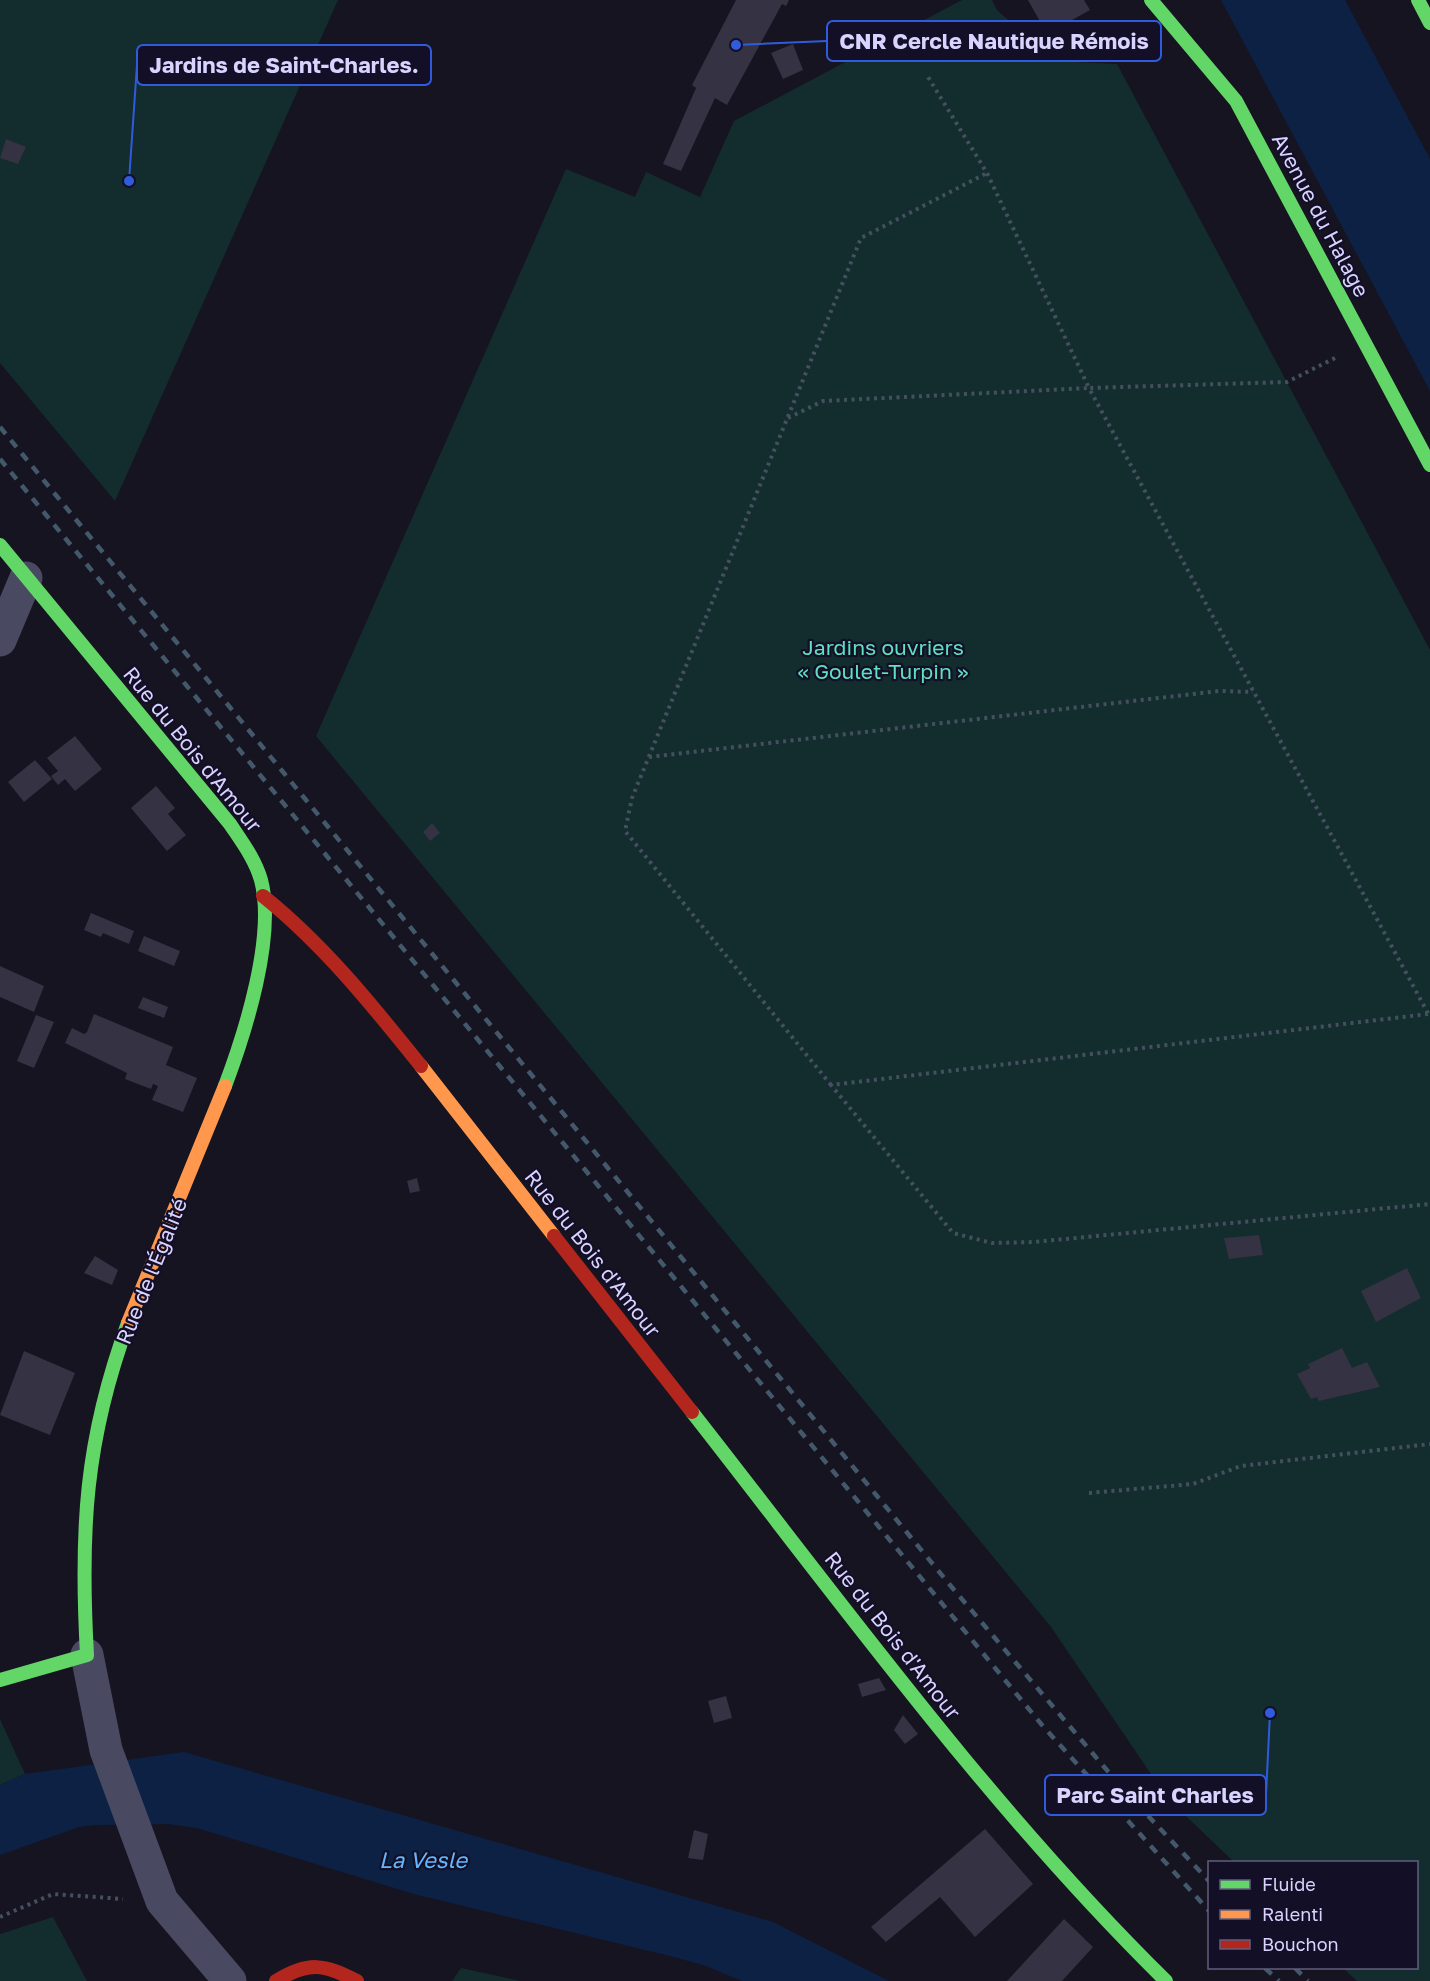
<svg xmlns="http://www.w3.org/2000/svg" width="1430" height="1981" font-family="'Golos Text',sans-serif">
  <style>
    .green { fill: #132c2d }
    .water { fill: #0d2144 }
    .building { fill: #343243 }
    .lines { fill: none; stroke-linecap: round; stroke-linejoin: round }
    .path { stroke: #44505f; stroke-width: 4; stroke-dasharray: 3 4.5; stroke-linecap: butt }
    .street { stroke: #4a4962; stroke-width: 33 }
    .fast { stroke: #63d668; stroke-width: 14 }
    .slow { stroke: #ff974d; stroke-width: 14 }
    .jam { stroke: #b3261e; stroke-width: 14 }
    .rail { stroke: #43596b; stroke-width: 4.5; stroke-dasharray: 9 8; stroke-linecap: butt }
    .labels { text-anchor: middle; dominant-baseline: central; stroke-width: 4.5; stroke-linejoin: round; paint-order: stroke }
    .street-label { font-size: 21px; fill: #d9d4ff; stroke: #130f26 }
    .park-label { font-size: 21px; fill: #5fe0c0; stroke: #130f26 }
    .water-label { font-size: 22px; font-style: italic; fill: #62b6ff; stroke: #130f26 }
    .leader { fill: none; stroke: #305bdc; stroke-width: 2 }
    .callout-dot { fill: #305bdc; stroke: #130f26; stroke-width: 2 }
    .callout { fill: #130f26; stroke: #305bdc; stroke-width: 2 }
    .callout-label { font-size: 22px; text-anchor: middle; font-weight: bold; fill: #d9d4ff }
  </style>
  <rect width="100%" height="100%" fill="#161421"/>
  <path class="green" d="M0 0H338L115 501 0 363Z
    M962 0H992L997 10 1054 61 1117 64 1430 650V1981H1357L1343 1968H1416V1862H1234L1168 1799 1051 1627 316 736 566 169 635 197 646 172 700 197 734 121Z
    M0 1719 25 1774 0 1785Z
    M53 1917 87 1981H0V1934Z
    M461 1968 520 1981H452Z"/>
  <path class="water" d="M1221 0H1345L1430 159V391Z
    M184 1752 773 1922 889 1981H742L706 1966 674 1957 414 1894 197 1828 168 1824 94 1825 79 1827 0 1855V1785L25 1774Z"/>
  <path class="building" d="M736 0H789L786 6 782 4 727 105 715 98 681 171 663 164 696 88 692 85Z
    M1028 0H1084L1090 10 1047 34Z
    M793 44 803 70 783 79 771 53Z
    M6 139 26 147 18 164 0 158Z
    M75 736 102 769 75 791 65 779 58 785 51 776 58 771 47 758Z
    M35 760 52 779 24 802 8 782Z
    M156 786 175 808 168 814 186 835 167 851 131 808Z
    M432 823 440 833 430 841 423 832Z
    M91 913 134 931 129 944 103 933 101 937 84 930Z
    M144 936 180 951 174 966 138 951Z
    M0 966 44 986 34 1012 0 997Z
    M143 997 168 1007 164 1018 138 1008Z
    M94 1014 173 1047 166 1065 197 1078 183 1112 152 1100 158 1086 153 1084 151 1089 125 1079 127 1073 65 1043 72 1028 84 1034 87 1032Z
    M36 1015 54 1022 34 1068 17 1061Z
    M417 1178 420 1191 410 1193 407 1181Z
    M1259 1235 1263 1255 1229 1259 1224 1238Z
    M95 1256 118 1270 112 1285 84 1273Z
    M1407 1268 1421 1298 1376 1322 1361 1291Z
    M1342 1348 1352 1368 1367 1362 1380 1387 1319 1401 1317 1397 1311 1399 1297 1374 1310 1368 1308 1364Z
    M24 1351 75 1373 50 1435 0 1415Z
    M879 1678 886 1690 862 1697 858 1684Z
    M726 1696 732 1718 714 1723 708 1701Z
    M903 1715 918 1734 905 1744 894 1730Z
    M985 1829 1033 1884 975 1937 940 1897 886 1942 871 1927Z
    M694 1830 708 1834 703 1860 688 1858Z
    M1064 1919 1093 1947 1062 1981H1007Z"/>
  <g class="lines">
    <path class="path" d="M1335 358 1287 382 1089 388 1430 1017
      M788 418 823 401 1089 388 987 173 928 77
      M649 757 1219 691 1253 692
      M1428 1014 831 1085 953 1233 992 1243 1034 1242 1430 1204
      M831 1085 625 831 632 798 861 238 987 173
      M1089 1493 1193 1484 1241 1466 1430 1444
      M0 1917 53 1894 123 1899"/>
    <path class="street" d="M0 640 26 578
      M87 1655 106 1750 162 1901 230 1981"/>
    <path class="fast" d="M1151 0 1236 101 1430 465
      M1418 0 1430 23
      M0 545 230 824C242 842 255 859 261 880 276 936 245 1033 225 1086
      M692 1412C844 1606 990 1808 1166 1981
      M0 1680 87 1655C80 1531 85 1440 128 1323"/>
    <path class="slow" d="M421 1066 554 1236
      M128 1323 225 1086"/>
    <path class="jam" d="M263 896C324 945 372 1005 421 1066
      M554 1236 692 1412
      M276 1981C309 1961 324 1964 357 1981"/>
    <path class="rail" d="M0 427 950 1585 1122 1788 1210 1882
      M0 459 1042 1725 1210 1912
      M1265 1968 1279 1981
      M1295 1968 1308 1981"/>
  </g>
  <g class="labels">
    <g class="street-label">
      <text transform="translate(1321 215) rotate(62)">Avenue du Halage</text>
      <text transform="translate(193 749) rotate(51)">Rue du Bois d'Amour</text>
      <text transform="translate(593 1253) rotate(52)">Rue du Bois d'Amour</text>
      <text transform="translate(151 1271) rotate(-68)">Rue de l'Égalité</text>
      <text transform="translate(893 1635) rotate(52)">Rue du Bois d'Amour</text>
    </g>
    <g class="park-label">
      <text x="883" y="647">Jardins ouvriers<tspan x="883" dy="24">« Goulet-Turpin »</tspan></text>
    </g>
    <g class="water-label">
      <text x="423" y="1859">La Vesle</text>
    </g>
  </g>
  <path class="leader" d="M736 45L827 41M129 181L137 65M1270 1713L1266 1795"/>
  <g class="callout-dot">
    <circle cx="736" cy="45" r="6"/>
    <circle cx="129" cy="181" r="6"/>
    <circle cx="1270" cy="1713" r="6"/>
  </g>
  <g class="callout">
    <rect x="827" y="21" width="334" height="40" rx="6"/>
    <rect x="137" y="45" width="294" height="40" rx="6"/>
    <rect x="1045" y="1775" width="221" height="40" rx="6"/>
  </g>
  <g class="callout-label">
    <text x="994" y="49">CNR Cercle Nautique Rémois</text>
    <text x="284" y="73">Jardins de Saint-Charles.</text>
    <text x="1155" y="1803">Parc Saint Charles</text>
  </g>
  <rect x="1208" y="1861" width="210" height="108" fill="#130f26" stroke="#625e7d" stroke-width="1.5"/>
  <rect x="1220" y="1880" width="30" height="9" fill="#63d668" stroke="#625e7d" stroke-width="1.5"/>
  <text x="1262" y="1891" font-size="18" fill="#d9d4ff">Fluide</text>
  <rect x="1220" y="1910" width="30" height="9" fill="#ff974d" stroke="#625e7d" stroke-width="1.5"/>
  <text x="1262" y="1921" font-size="18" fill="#d9d4ff">Ralenti</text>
  <rect x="1220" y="1940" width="30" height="9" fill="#b3261e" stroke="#625e7d" stroke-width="1.5"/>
  <text x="1262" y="1951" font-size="18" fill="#d9d4ff">Bouchon</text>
</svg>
